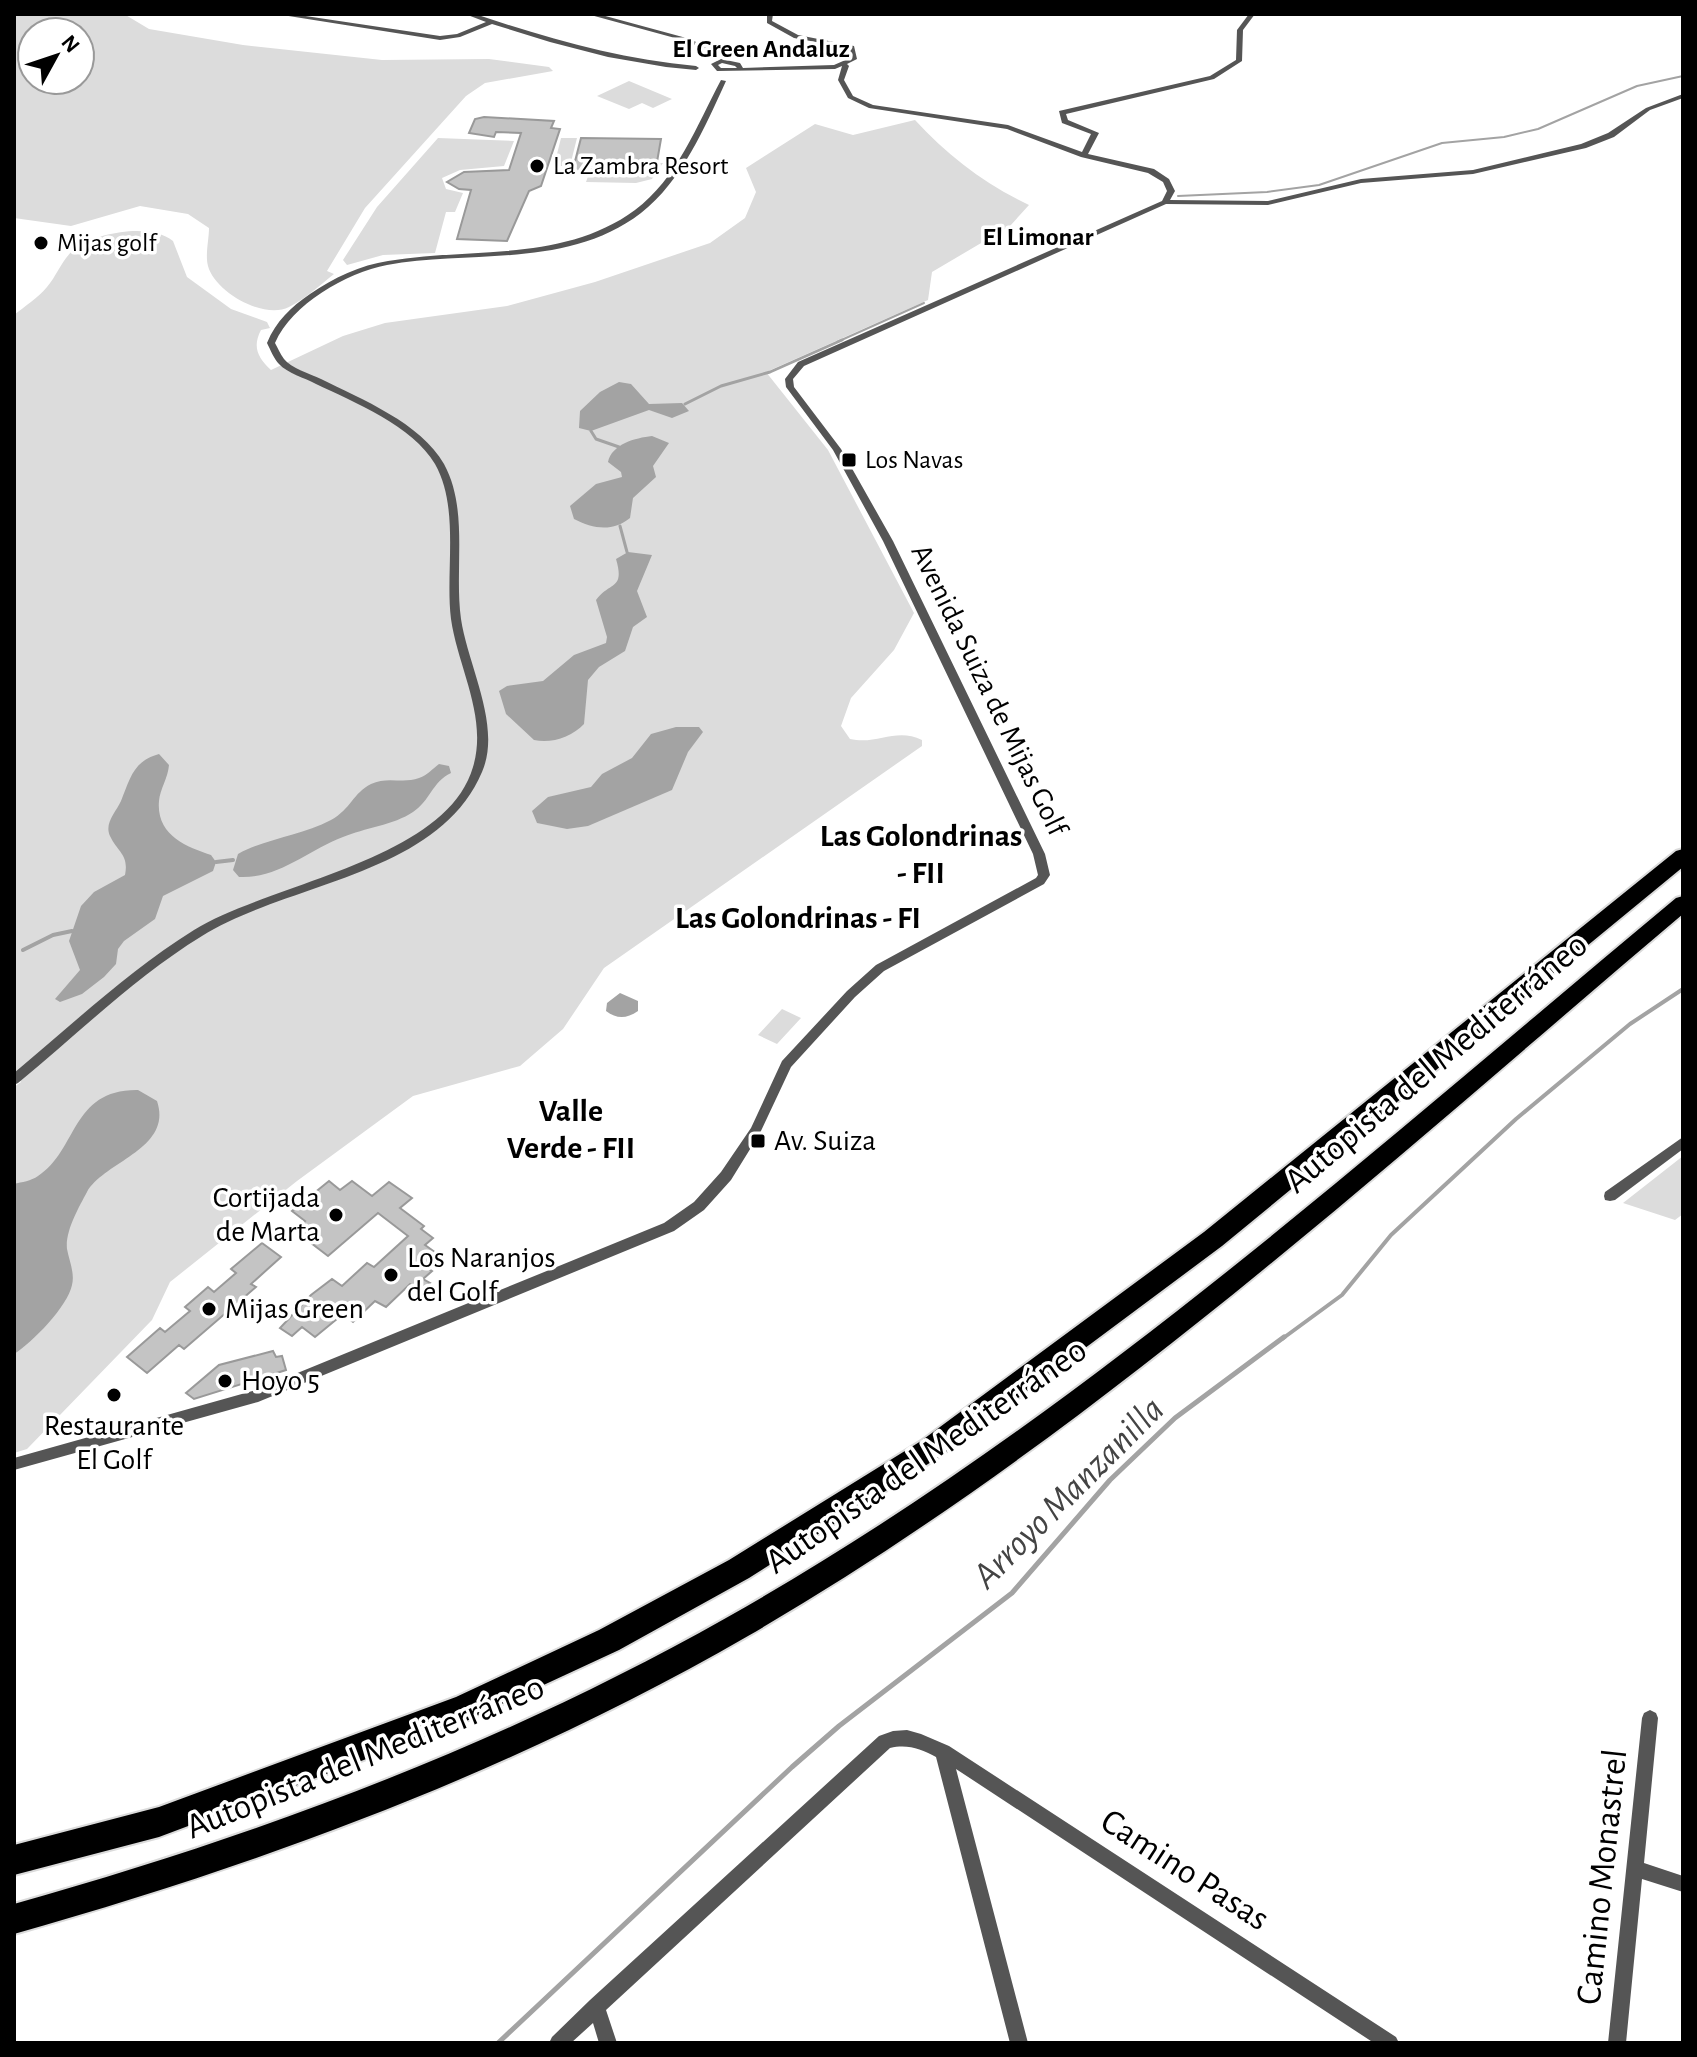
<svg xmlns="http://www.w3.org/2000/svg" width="1697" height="2057" font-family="'Alegreya Sans',sans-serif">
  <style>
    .green { fill: #dcdcdc; fill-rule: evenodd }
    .water { fill: #a3a3a3 }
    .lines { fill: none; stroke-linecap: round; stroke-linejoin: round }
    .stream-far3 { stroke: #a3a3a3; stroke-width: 2 }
    .stream-far2 { stroke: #a3a3a3; stroke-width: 3 }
    .stream-far1 { stroke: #a3a3a3; stroke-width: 4 }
    .stream { stroke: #a3a3a3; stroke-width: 5 }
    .building { fill: #c4c4c4; stroke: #999; stroke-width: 2 }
    .motorway-casing { stroke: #dbdbdb; stroke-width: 4 }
    .minor { fill: #555; fill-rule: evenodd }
    .motorway { fill: #000; fill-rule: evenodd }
    .poi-dot { fill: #000; stroke: #fff; stroke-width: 3 }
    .labels { text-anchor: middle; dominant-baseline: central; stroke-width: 7; stroke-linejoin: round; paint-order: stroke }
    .far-neighbourhood-label { font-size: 26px; font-weight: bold; fill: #000; stroke: #fff }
    .far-poi-label { font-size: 26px; fill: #000; stroke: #fff; text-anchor: start }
    .street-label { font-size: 30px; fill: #000; stroke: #fff }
    .poi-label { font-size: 30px; fill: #000; stroke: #fff; text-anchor: start }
    .neighbourhood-label { font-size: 32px; font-weight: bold; fill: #000; stroke: #fff }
    .near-street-label { font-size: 36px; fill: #000; stroke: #fff }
    .near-water-label { font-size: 38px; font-style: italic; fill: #444; stroke: #fff }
  </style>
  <rect width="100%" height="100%" fill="#fff"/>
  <path class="green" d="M14 14H124L149 29 243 45 382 60 489 59 549 67 553 71 485 83 466 96 365 208 327 271 334 274C320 285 305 299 289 307 264 320 215 292 208 266 205 255 209 239 209 228L188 214 140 206 71 226 14 218ZM32 32H80V80H32Z
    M629 81 672 99 653 108 642 103 629 109 597 96Z
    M915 120C948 156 985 184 1029 205L1010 226 932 272 928 300 766 372 828 450 914 613 894 650 851 698 841 726 850 739C878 745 896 727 922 740V746L604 968 563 1029 520 1066 413 1096 297 1181 170 1282 152 1320 27 1449 14 1453V1087L21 1082 14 1070V315C25 306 38 298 47 287 58 274 63 257 77 247 100 232 151 223 173 241L187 277 231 309 267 322 270 328 261 330C252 347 258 358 271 370L343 336 385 323 507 306 595 282 710 243 745 218 756 192 746 168 815 124 853 135Z
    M438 138 514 141 504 166 460 170 442 178 446 189 463 193 455 212H446L435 253 383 255 347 265 343 260 377 207Z
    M561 138H577L571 162 663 163 660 167 554 166Z
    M591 168 659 169 652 179 636 183 586 182Z
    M782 1009 801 1018 777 1044 758 1035Z
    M1683 1156V1214L1675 1220 1623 1203Z"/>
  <path class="water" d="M619 382 631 384 649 404 682 403 689 411 672 418 649 410 591 431 579 428 580 411 600 392Z
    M652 436 669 443 653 466 656 477 633 498 630 518C613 532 593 529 574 519L570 506 596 484 622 477 621 472 608 462C612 444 635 438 652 436Z
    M628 552 652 555 637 591 647 617 633 627 625 651 599 667 588 680 584 724C572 737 551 744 534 740L506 714 499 691 507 686 543 681 574 655 606 643 607 637 596 600C610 581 625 590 616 559Z
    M676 727H699L703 732 688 752 672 790 588 826 567 829 537 823 532 811 548 797 591 787 602 774 632 758 651 734Z
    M159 754 169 765C168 778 160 789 159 801 156 835 186 847 211 855L216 862 213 871 163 896 155 919 124 941 118 949 116 964 104 977 82 994 60 1002 55 999 80 970 69 941 81 906 94 892 125 875C129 854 118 853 110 836 104 823 116 812 121 801 130 779 133 761 159 754Z
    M439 764 449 766 451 773C432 782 430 801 413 812 394 825 364 828 343 837 308 850 279 879 239 877L233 870 238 854C267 838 301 836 331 820 351 809 353 793 371 784 387 776 403 784 419 778 428 775 432 769 439 764Z
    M620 993 638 1001V1011C626 1019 617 1019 606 1011L607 1003Z
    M138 1090 157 1101C173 1149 105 1161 87 1192 79 1207 65 1231 67 1249 69 1260 75 1273 72 1285 68 1306 32 1343 14 1354V1184C22 1182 31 1181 38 1176 78 1150 71 1089 138 1090Z"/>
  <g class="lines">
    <path class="stream-far3" d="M1178 196 1267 192 1319 185 1442 143 1504 137 1538 129 1637 86 1683 76
      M837 342 924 303"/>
    <path class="stream-far2" d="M685 404 721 386 770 372 842 340
      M591 431 596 439 619 447
      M620 526 627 552"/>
    <path class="stream-far1" d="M216 862 233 860
      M23 950 53 935 72 931
      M1282 1339 1342 1295 1391 1235 1516 1119 1630 1024 1683 989"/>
    <path class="stream" d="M498 2043 792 1767 839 1726 1012 1593 1110 1480 1175 1418 1284 1337"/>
  </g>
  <path class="building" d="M484 117 554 121 551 128 560 129 541 186 529 191 507 241 457 239 471 190 459 189 447 182 464 172 509 170 521 133 496 132 494 137 469 133 475 119Z
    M581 138 661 139 657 162 588 161 585 173H572Z
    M329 1181 340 1190 352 1181 372 1196 389 1182 412 1198 400 1208 424 1226 421 1229 433 1238 425 1245 439 1255 426 1267 432 1271 423 1279 430 1283 420 1292 410 1284 386 1307 375 1301 353 1322 343 1314 315 1337 302 1327 292 1336 280 1328 311 1295 332 1279 342 1286 367 1263 374 1267 408 1236 378 1213 328 1256 294 1230 305 1221 292 1211Z
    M262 1243 281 1257 251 1284 256 1287 184 1349 179 1345 147 1373 127 1357 160 1328 165 1332 190 1311 185 1307 208 1287 214 1292 236 1273 231 1269Z
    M273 1351 276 1357 282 1356 286 1370 194 1399 186 1393 219 1365Z"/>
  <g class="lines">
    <defs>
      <path id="motorway" d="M1683 849V867L1222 1246 939 1457 749 1578 619 1650 462 1723 159 1837 14 1875V1845L159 1807 456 1697 599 1630 729 1560 921 1441 1204 1232 1676 851Z
        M1683 896V914C1383 1168 1089 1438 748 1636 518 1769 269 1862 14 1934V1904C262 1834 501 1745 726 1618 1072 1423 1372 1151 1676 898Z"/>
    </defs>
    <use href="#motorway" class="motorway-casing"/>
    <path class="minor" d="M276 14H292L440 36 457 34 486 22 465 14H475C547 38 619 59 696 66L699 68 696 70 666 67 608 57 550 42 492 24 460 37 440 40Z
      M587 14H598L690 39 720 54 715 55 686 41Z
      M767 14H773L772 21 798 35 854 46 857 59 847 64 849 66 844 80 853 96 873 105 1008 125 1082 152 1091 134 1062 123 1059 111 1210 76 1236 60 1237 30 1249 14H1255L1243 30 1242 61 1214 79 1066 114 1068 120 1099 133 1088 154 1154 169 1169 179 1175 191 1170 200 1268 201 1361 179 1473 170 1581 144 1608 133 1646 108 1683 94V98L1650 110 1614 137 1586 148 1473 174 1361 183 1268 205 1166 204 804 366 793 379 794 387 841 449 893 541 1045 854 1050 875 1044 884 884 971 855 997 791 1067 760 1133 731 1180 704 1210 674 1231 258 1402 14 1470V1458L256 1390 664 1223 694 1202 721 1172 751 1128 782 1061 847 991 876 965 1036 878 1038 875 1033 854 883 541 833 450 786 387 785 379 798 362 1162 201 1167 191 1163 182 1148 173 1081 157 1007 129 869 108 848 98 838 80 842 66 835 69 717 71 711 64 721 59 740 63 743 68 834 65 850 58 849 48 794 38 767 23ZM722 63 735 66 737 68H721L718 65Z
      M721 80 726 81C705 127 682 181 641 213 568 269 471 250 387 265 346 273 292 304 275 343 278 348 280 354 284 359 291 368 310 374 321 379 361 399 421 423 444 464 469 510 454 568 461 619 468 666 502 726 482 772 438 876 288 882 202 936 135 977 79 1033 18 1083L14 1085V1073C73 1024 128 971 194 930 269 883 446 861 473 767 488 717 458 668 451 619 445 571 460 508 435 464 413 426 354 402 316 384 305 378 287 373 279 364 274 359 270 349 267 343 276 321 291 307 310 294 333 278 361 265 388 261 470 247 563 263 635 210 677 179 697 125 721 80Z
      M1683 1137V1149L1615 1200 1610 1201 1605 1200 1604 1196 1605 1192Z
      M1650 1710 1656 1713 1658 1718 1644 1863 1683 1876V1892L1642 1879 1626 2043H1608L1642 1718 1644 1713Z
      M907 1730 921 1734 949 1746 1396 2037 1399 2043H1374L956 1769 1028 2043H1010L936 1757C921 1749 908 1744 890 1748L606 2010 617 2043H599L593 2023 571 2043H549L552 2037 590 2000 879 1736 893 1731Z"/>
    <use href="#motorway" class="motorway"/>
  </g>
  <g class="poi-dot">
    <circle cx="537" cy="166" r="8"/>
    <circle cx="41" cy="243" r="8"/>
    <rect x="841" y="452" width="16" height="16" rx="4"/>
    <rect x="750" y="1133" width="16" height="16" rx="4"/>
    <circle cx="336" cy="1215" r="8"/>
    <circle cx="391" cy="1275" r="8"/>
    <circle cx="209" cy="1309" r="8"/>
    <circle cx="225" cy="1381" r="8"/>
    <circle cx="114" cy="1395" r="8"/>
  </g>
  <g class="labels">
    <g class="far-neighbourhood-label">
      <text x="761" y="49">El Green Andaluz</text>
      <text x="1038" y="237">El Limonar</text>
    </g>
    <g class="far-poi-label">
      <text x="553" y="166">La Zambra Resort</text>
      <text x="57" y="243">Mijas golf</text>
      <text x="865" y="460">Los Navas</text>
    </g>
    <g class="street-label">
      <text transform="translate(989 690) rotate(64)">Avenida Suiza de Mijas Golf</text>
    </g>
    <g class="poi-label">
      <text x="774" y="1141">Av. Suiza</text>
      <text x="320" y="1198" text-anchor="end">Cortijada<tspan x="320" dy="34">de Marta</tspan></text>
      <text x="407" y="1258">Los Naranjos<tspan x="407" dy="34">del Golf</tspan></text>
      <text x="225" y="1309">Mijas Green</text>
      <text x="241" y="1381">Hoyo 5</text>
      <text x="114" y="1426" text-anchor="middle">Restaurante<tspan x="114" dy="34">El Golf</tspan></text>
    </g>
    <g class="neighbourhood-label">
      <text x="921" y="836">Las Golondrinas<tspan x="921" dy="37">- FII</tspan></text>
      <text x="798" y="918">Las Golondrinas - FI</text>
      <text x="571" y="1111">Valle<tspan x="571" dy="37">Verde - FII</tspan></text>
    </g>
    <g class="near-street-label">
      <text transform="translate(1436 1063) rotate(-40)">Autopista del Mediterráneo</text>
      <text transform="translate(926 1456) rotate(-35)">Autopista del Mediterráneo</text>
      <text transform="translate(365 1757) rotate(-22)">Autopista del Mediterráneo</text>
      <text transform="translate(1185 1870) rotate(33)">Camino Pasas</text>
      <text transform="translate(1602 1877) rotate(-84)">Camino Monastrel</text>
    </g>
    <g class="near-water-label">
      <text transform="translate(1069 1493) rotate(-45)">Arroyo Manzanilla</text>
    </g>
  </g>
  <rect width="1697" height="2057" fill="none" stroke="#000000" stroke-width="32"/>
  <g transform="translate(56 56) rotate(50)"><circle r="38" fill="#ffffff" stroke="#999999" stroke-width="2"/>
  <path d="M0-6L14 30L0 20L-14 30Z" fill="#000000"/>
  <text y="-12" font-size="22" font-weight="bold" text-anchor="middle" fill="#000000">N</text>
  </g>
</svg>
